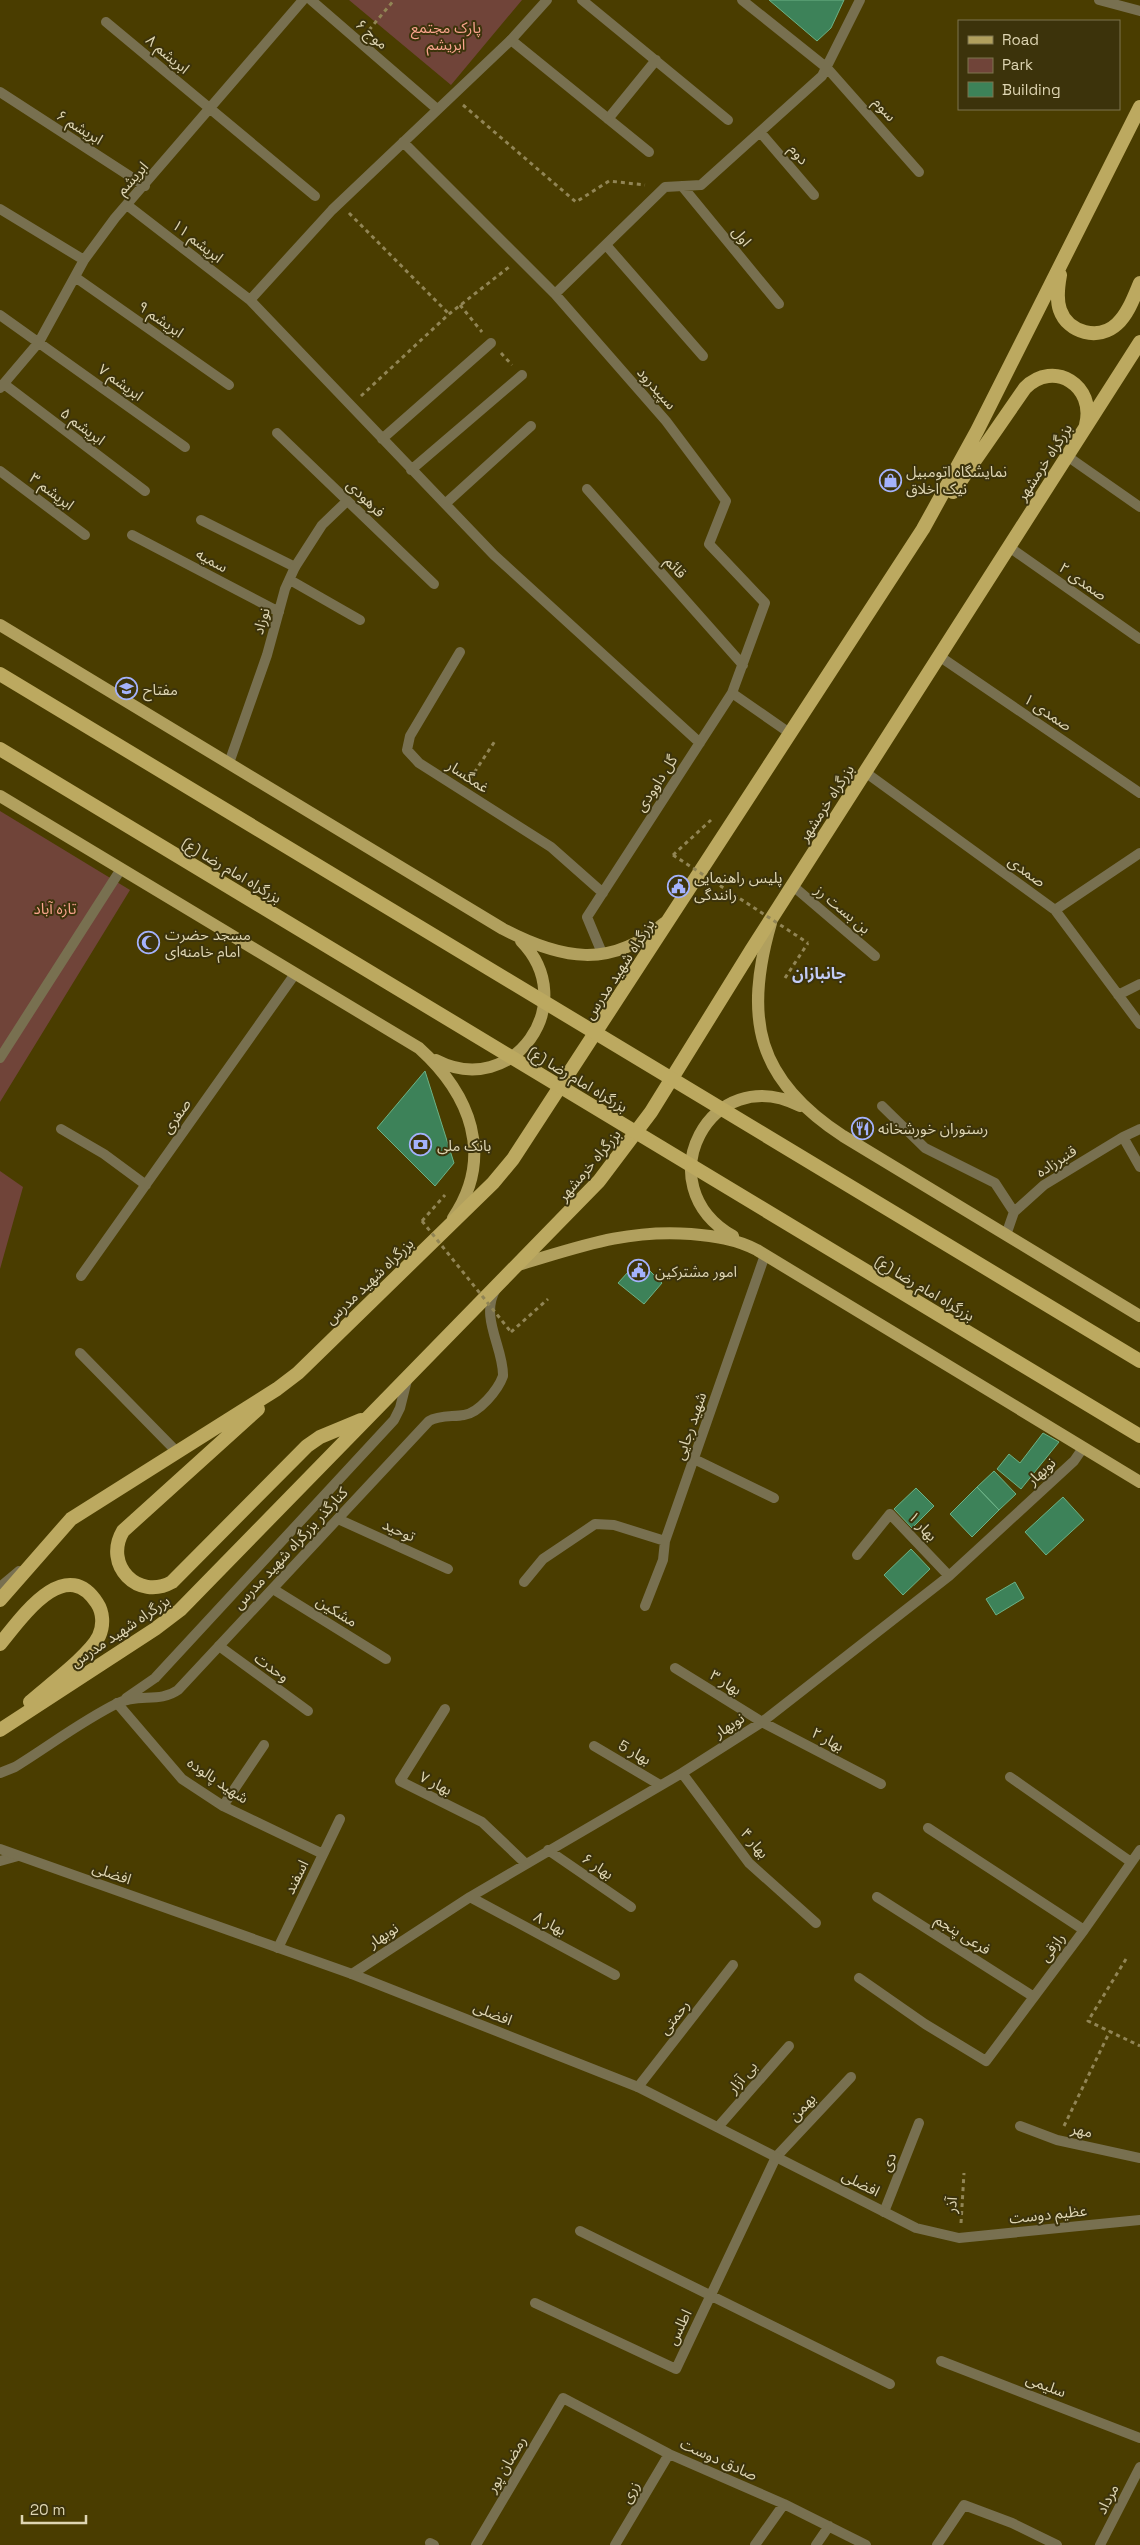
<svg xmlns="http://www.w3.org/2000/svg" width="1140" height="2545" font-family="'Space Grotesk','Noto Sans Arabic',sans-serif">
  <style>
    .green { fill: #704439 }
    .building { fill: #3d8259; stroke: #6cb286 }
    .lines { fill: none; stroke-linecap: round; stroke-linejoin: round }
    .path { stroke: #918555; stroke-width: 3; stroke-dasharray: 4 4; stroke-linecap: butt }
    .service { stroke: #787050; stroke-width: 10 }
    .minor { stroke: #787050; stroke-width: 10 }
    .tertiary { stroke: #787050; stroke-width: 10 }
    .primary { stroke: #b1a05e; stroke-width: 12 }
    .trunk { stroke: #bca960; stroke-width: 14 }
    .path-bridge { stroke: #918555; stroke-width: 3; stroke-dasharray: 4 4; stroke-linecap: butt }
    .trunk-bridge { stroke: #bca960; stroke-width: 14 }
    .labels { text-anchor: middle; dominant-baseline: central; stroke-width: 4; stroke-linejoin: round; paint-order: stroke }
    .park-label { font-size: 15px; fill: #faa58e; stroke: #3c330b }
    .street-label { font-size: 15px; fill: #ded5b2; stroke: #3c330b }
    .poi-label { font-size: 15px; fill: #ded5b2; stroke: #3c330b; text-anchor: start }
    .neighbourhood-label { font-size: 16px; font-weight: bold; fill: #c3ccf6; stroke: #3c330b }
  </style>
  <rect width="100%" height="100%" fill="#4a3d00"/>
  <path class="green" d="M349 0H522L451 85Z
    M0 811 130 890 0 1102Z
    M0 1171 23 1187 0 1269Z"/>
  <path class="building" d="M769 0H844L831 28 817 41Z
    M425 1071 454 1163 435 1186 377 1128Z
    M639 1260 662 1283 644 1304 618 1283Z
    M1043 1433 1059 1442 1021 1489 997 1469 1009 1454 1020 1463Z
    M994 1471 1016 1494 999 1510 977 1487Z
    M977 1487 999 1510 972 1537 950 1514Z
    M916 1488 934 1506 912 1528 894 1509Z
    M1063 1497 1084 1520 1046 1555 1025 1532Z
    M911 1549 930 1569 903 1595 884 1575Z
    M1015 1582 1024 1598 996 1615 986 1599Z"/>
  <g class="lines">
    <path class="path" d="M369 30 394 0
      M463 105 576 202 609 181 645 185
      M349 213 449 314
      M460 305 482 332
      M501 353 512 365
      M361 396 449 314 509 267
      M470 779 495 741
      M673 855 711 820
      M785 978 808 943
      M422 1221 445 1195
      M511 1332 548 1299
      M1126 1959 1088 2021 1140 2046
      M1064 2126 1110 2031
      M961 2223 964 2173"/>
    <path class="service" d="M582 0 728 120
      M511 40 649 152
      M608 119 656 60
      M201 520 295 567
      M0 1058 121 869"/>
    <path class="minor" d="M311 0 437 109
      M742 0 827 68 919 172
      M1099 0 1140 11
      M106 22 315 196
      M0 92 145 186
      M760 132 814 195
      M403 142 555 294 666 421 726 501 709 544 765 603 732 693 587 917 602 953
      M682 186 779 304
      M127 205 250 300 494 555 700 743
      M0 209 84 260
      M606 245 703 356
      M75 277 229 385
      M555 294 665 187 701 185 822 76 860 0
      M250 300 332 210 511 40 547 0
      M0 315 185 447
      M4 384 145 491
      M0 388 39 342 84 260 115 218 303 0
      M277 433 434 584
      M382 439 491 343
      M1067 456 1140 507
      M411 470 522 375
      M0 471 85 535
      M587 489 743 665
      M445 504 531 426
      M132 535 279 612
      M1009 547 1140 639
      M290 580 360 620
      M460 652 410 736 407 750 419 763 551 847 603 893
      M939 656 1140 793
      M732 693 791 734
      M229 763 267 655 285 589 295 567 322 525 347 501
      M865 772 1055 910 1140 1024
      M793 886 875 956
      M1055 910 1140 853
      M1118 995 1140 984
      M882 1106 925 1148 995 1183 1014 1212
      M61 1129 104 1154 146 1185
      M1123 1137 1140 1167
      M1006 1235 1014 1212 1044 1185 1123 1137 1140 1129
      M81 1276 295 974
      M80 1353 177 1452
      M694 1459 774 1498
      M338 1519 448 1569
      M857 1555 890 1514 949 1576
      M524 1582 543 1559 595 1524 614 1525 665 1541
      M273 1589 386 1659
      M645 1606 663 1560 665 1541 765 1255
      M219 1646 308 1711
      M675 1668 762 1722 881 1784
      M117 1703 182 1779 223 1806 323 1854
      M445 1709 400 1781 482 1822 525 1863
      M594 1746 660 1785
      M682 1773 749 1863 816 1923
      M1010 1777 1131 1862
      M223 1806 264 1745
      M928 1828 1084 1930
      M548 1850 631 1907
      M0 1861 18 1856
      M470 1897 615 1975
      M877 1897 1034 1997
      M278 1948 340 1819
      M352 1974 470 1897 682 1773 762 1722 949 1576 1074 1461 1083 1448
      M859 1978 925 2024 986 2061 1084 1930 1140 1850
      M638 2087 733 1965
      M1020 2126 1057 2140 1140 2158
      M718 2127 789 2046
      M884 2212 919 2123
      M580 2231 890 2384
      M535 2303 676 2369 776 2157 851 2077
      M941 2361 1140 2438
      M430 2543 434 2545
      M476 2545 563 2398 669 2454 784 2504 866 2545
      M615 2545 669 2454
      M755 2545 784 2504
      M816 2545 829 2526
      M937 2545 964 2505 1012 2523 1057 2545
      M1100 2545 1140 2467"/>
    <path class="tertiary" d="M0 1587 19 1571
      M126 1698 155 1678 394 1420 400 1408 408 1376
      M0 1773 15 1767C49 1746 83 1720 118 1703 138 1693 160 1703 178 1690L429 1421C439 1415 453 1417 464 1415 479 1413 498 1390 503 1376 504 1348 479 1317 496 1289
      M0 1849 352 1974 638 2087 916 2228 959 2238 1140 2220"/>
    <path class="primary" d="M0 625 503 929C560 959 611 970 664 923
      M0 796 419 1048C470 1094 495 1156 453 1218
      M771 923C743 1019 757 1080 843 1136L1140 1316
      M436 1060C513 1100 582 1003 521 941
      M733 1236C644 1185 711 1060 800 1106
      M518 1265C579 1247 626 1229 691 1234 714 1236 736 1239 757 1250L1140 1482"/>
    <path class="trunk" d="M1060 275C1058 286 1056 299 1060 310 1068 333 1099 341 1117 324 1128 314 1134 297 1140 283
      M953 492 1025 388C1054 359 1096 386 1086 425
      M258 1409 123 1531C103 1565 138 1601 172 1582L307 1446 320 1437 361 1420
      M0 1600 71 1519 277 1389 298 1373 493 1183 513 1159 923 529 977 431 1140 107
      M0 1644C20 1620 65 1553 97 1603 103 1612 104 1625 99 1636 90 1655 48 1686 30 1702
      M0 1730 155 1629 180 1610 599 1181 651 1112 752 949 1140 342"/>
    <path class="path-bridge" d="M673 855 808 943
      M422 1221 511 1332"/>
    <path class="trunk-bridge" d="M0 674 1140 1361
      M0 749 1140 1436"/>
  </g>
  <defs>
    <symbol id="shop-ring" viewBox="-11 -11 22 22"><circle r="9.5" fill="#3c330b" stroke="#a4b2fc" stroke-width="1.5"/><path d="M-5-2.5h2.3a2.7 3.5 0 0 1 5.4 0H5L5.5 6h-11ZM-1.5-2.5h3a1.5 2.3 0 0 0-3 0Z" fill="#a4b2fc"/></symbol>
    <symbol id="school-ring" viewBox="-11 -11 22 22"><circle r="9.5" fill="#3c330b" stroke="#a4b2fc" stroke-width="1.5"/><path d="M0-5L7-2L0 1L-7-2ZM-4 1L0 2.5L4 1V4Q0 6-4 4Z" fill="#a4b2fc"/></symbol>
    <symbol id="civic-ring" viewBox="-11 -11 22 22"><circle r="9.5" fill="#3c330b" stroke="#a4b2fc" stroke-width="1.5"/><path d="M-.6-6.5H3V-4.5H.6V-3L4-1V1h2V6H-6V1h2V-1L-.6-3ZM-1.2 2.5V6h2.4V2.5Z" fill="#a4b2fc"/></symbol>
    <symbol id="mosque-ring" viewBox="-11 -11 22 22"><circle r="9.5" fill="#3c330b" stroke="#a4b2fc" stroke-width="1.5"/><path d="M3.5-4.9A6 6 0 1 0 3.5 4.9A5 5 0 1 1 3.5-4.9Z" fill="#a4b2fc"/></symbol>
    <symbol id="restaurant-ring" viewBox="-11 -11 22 22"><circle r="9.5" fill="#3c330b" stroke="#a4b2fc" stroke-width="1.5"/><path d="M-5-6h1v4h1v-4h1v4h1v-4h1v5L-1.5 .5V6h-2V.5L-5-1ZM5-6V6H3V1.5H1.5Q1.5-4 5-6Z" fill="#a4b2fc"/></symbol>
    <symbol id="bank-ring" viewBox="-11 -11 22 22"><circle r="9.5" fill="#3c330b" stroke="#a4b2fc" stroke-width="1.5"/><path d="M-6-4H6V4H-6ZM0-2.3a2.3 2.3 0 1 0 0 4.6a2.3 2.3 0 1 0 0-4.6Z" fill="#a4b2fc"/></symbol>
  </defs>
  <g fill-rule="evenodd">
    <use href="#shop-ring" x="878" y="468" width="25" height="25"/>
    <use href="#school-ring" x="114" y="676" width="25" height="25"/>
    <use href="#civic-ring" x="666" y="874" width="25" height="25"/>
    <use href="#mosque-ring" x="136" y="930" width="25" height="25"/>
    <use href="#restaurant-ring" x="850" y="1116" width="25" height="25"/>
    <use href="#bank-ring" x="408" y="1132" width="25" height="25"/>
    <use href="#civic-ring" x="626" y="1258" width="25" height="25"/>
  </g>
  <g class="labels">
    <g class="park-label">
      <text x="446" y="27">پارک مجتمع<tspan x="446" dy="17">ابریشم</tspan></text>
      <text x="55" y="908">تازه آباد</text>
    </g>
    <g class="street-label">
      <text transform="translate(372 34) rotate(41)">موج ۶</text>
      <text transform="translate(168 54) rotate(40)">ابریشم ۸</text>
      <text transform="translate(885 109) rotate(49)">سوم</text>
      <text transform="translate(80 127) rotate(32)">ابریشم ۶</text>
      <text transform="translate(799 154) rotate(50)">دوم</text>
      <text transform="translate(132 178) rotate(-48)">ابریشم</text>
      <text transform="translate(742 236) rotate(51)">اول</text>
      <text transform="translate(198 241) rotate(38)">ابریشم ۱۱</text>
      <text transform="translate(161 319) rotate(35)">ابریشم ۹</text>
      <text transform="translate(121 382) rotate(36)">ابریشم ۷</text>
      <text transform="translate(657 388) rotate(49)">سپیدرود</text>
      <text transform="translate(83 426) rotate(37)">ابریشم ۵</text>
      <text transform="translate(1044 462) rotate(-57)">بزرگراه خرمشهر</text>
      <text transform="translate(52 491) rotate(37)">ابریشم ۳</text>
      <text transform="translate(366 498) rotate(44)">فرهودی</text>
      <text transform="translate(212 560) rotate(28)">سمیه</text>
      <text transform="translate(676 567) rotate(48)">قائم</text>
      <text transform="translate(1083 581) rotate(35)">صمدی ۲</text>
      <text transform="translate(261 621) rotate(-74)">نوزاد</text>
      <text transform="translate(1048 712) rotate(34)">صمدی ۱</text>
      <text transform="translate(468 776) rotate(33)">غمگسار</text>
      <text transform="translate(656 783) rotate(-57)">گل داوودی</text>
      <text transform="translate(826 803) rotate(-57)">بزرگراه خرمشهر</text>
      <text transform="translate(232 870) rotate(31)">بزرگراه امام رضا (ع)</text>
      <text transform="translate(1027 871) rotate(36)">صمدی</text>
      <text transform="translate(843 909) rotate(40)">بن بست رز</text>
      <text transform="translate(619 969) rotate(-57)">بزرگراه شهید مدرس</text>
      <text transform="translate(578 1079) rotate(31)">بزرگراه امام رضا (ع)</text>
      <text transform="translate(176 1116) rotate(-55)">صفری</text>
      <text transform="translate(1056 1161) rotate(-33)">قنبرزاده</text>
      <text transform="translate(589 1165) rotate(-50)">بزرگراه خرمشهر</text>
      <text transform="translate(369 1281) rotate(-44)">بزرگراه شهید مدرس</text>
      <text transform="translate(925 1288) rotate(31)">بزرگراه امام رضا (ع)</text>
      <text transform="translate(690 1426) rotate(-71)">شهید رجایی</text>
      <text transform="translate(1041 1471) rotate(-43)">نوبهار</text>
      <text transform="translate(923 1526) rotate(47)">بهار ۱</text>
      <text transform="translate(399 1530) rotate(24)">توحید</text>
      <text transform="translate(290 1548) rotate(-47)">کنارگذر بزرگراه شهید مدرس</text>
      <text transform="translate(337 1611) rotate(32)">مشکین</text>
      <text transform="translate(120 1631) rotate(-34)">بزرگراه شهید مدرس</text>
      <text transform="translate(272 1667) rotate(36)">وحدت</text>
      <text transform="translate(726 1682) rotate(32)">بهار ۳</text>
      <text transform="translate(729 1725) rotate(-33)">نوبهار</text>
      <text transform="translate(828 1739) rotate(28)">بهار ۲</text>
      <text transform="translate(635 1752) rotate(30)">بهار 5</text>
      <text transform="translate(218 1780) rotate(34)">شهید پالوده</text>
      <text transform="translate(436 1783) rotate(27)">بهار ۷</text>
      <text transform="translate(755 1843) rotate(50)">بهار ۴</text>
      <text transform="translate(598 1866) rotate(34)">بهار ۶</text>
      <text transform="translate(112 1873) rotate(19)">افضلی</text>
      <text transform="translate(296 1877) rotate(-64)">اسفند</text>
      <text transform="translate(550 1923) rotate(28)">بهار ۸</text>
      <text transform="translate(963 1934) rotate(32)">فرعی پنجم</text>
      <text transform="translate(383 1935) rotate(-33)">نوبهار</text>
      <text transform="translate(1052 1947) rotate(-53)">رازقی</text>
      <text transform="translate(493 2013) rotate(22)">افضلی</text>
      <text transform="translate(674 2017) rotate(-52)">رحمتی</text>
      <text transform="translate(742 2077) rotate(-49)">بی آزار</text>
      <text transform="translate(802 2107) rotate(-47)">بهمن</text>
      <text transform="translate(1082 2130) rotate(13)">مهر</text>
      <text transform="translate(888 2162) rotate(-69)">دی</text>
      <text transform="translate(861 2183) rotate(27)">افضلی</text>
      <text transform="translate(951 2205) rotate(-86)">آذر</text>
      <text transform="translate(1048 2214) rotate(-6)">عظیم دوست</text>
      <text transform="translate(679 2327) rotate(-64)">اطلس</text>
      <text transform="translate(1046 2385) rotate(21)">سلیمی</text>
      <text transform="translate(719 2459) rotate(24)">صادق دوست</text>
      <text transform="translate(506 2464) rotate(-59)">رمضان پور</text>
      <text transform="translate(630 2492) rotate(-60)">زری</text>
      <text transform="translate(1107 2499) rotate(-63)">مرداد</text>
    </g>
    <g class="poi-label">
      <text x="906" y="471">نمایشگاه اتومبیل<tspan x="906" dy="17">نیک اخلاق</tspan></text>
      <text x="143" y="689">مفتاح</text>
      <text x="694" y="877">پلیس راهنمایی<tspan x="694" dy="17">رانندگی</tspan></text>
      <text x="165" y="934">مسجد حضرت<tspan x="165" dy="17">امام خامنه‌ای</tspan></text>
      <text x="878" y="1128">رستوران خورشخانه</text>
      <text x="437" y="1145">بانک ملی</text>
      <text x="655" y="1271">امور مشترکین</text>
    </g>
    <g class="neighbourhood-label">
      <text x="819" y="973">جانبازان</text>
    </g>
  </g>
  <rect x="958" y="20" width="162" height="90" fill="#3c330b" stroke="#7d744e"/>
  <rect x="968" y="36" width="25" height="8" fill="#b1a05e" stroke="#7d744e"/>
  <text x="1002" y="45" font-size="15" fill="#ded5b2">Road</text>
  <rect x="968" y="58" width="25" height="15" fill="#704439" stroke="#7d744e"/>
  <text x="1002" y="70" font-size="15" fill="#ded5b2">Park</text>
  <rect x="968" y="82" width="25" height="15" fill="#3d8259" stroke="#7d744e"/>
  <text x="1002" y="95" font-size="15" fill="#ded5b2">Building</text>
  <path d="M22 2515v8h64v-8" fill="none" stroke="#ded5b2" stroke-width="2.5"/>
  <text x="30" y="2515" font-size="15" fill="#ded5b2" stroke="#3c330b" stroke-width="4" paint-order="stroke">20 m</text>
</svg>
